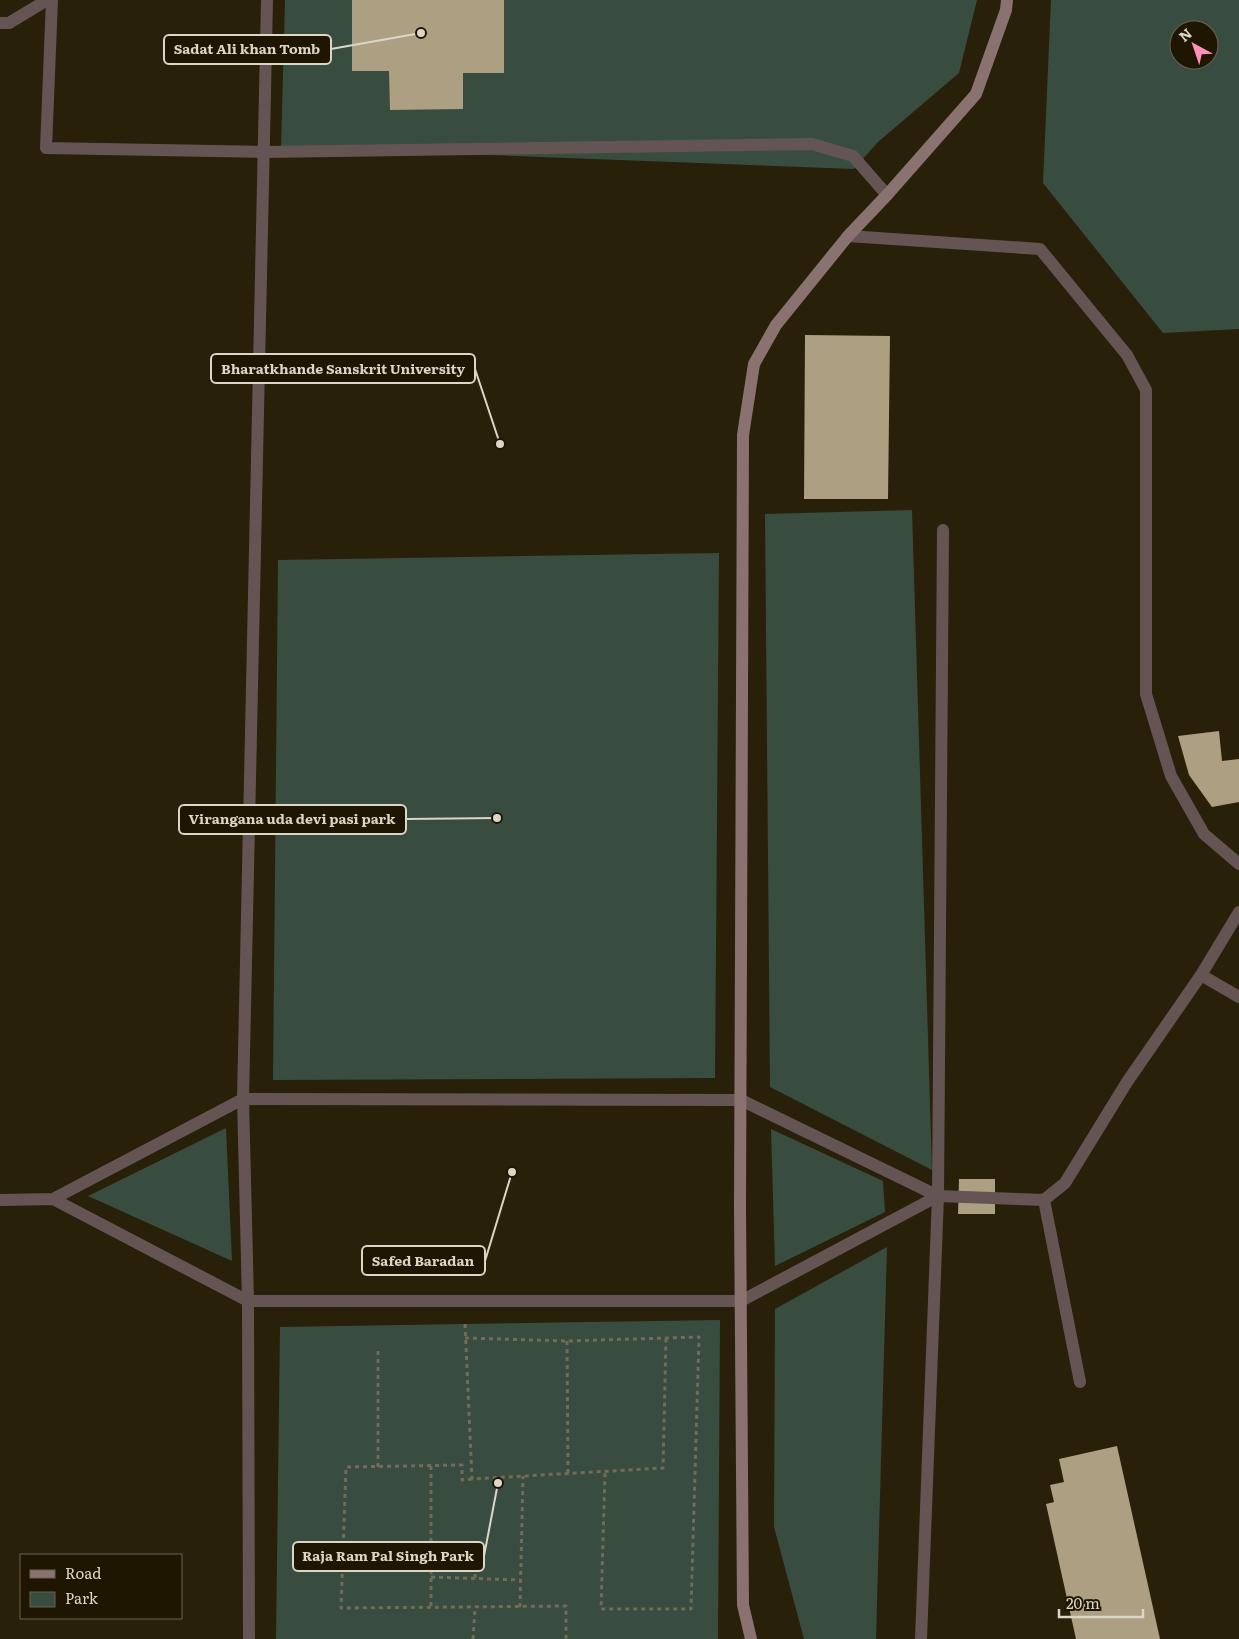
<svg xmlns="http://www.w3.org/2000/svg" width="1239" height="1639" font-family="Literata,serif">
  <style>
    .green { fill: #394c40; fill-rule: evenodd }
    .building { fill: #ad9f81 }
    .lines { fill: none; stroke-linecap: round; stroke-linejoin: round }
    .path { stroke: #726b57; stroke-width: 3; stroke-dasharray: 4 4; stroke-linecap: butt }
    .lane { stroke: #645554; stroke-width: 12 }
    .street { stroke: #645554; stroke-width: 12 }
    .secondary { stroke: #8a7271; stroke-width: 12 }
    .leader { fill: none; stroke: #dbd6c8; stroke-width: 2 }
    .callout-dot { fill: #dbd6c8; stroke: #1f1602; stroke-width: 2 }
    .callout { fill: #1f1602; stroke: #dbd6c8; stroke-width: 2 }
    .callout-label { font-size: 14px; text-anchor: middle; font-weight: bold; fill: #dbd6c8 }
  </style>
  <rect width="100%" height="100%" fill="#292009"/>
  <path class="green" d="M285 0H977L959 73 878 142 854 169 281 147Z
    M1051 0H1239V329L1163 333 1043 183ZM1179 30H1209V60H1179Z
    M912 510 932 1170 770 1087 765 514Z
    M719 553 715 1078 273 1080 278 560Z
    M226 1128 232 1261 88 1196Z
    M771 1129 883 1181 885 1212 775 1266Z
    M887 1247 876 1639H804L774 1527 775 1309Z
    M720 1320 718 1639H276L280 1327Z"/>
  <path class="building" d="M352 0H504V73H463V109L390 110 389 71H352Z
    M805 335 890 336 888 499H804Z
    M1219 731 1222 761 1239 759V802L1212 807 1189 775 1178 736Z
    M959 1179H995V1214H958Z
    M1117 1446 1160 1639H1076L1046 1504 1054 1502 1050 1485 1064 1482 1059 1459Z"/>
  <g class="lines">
    <path class="path" d="M465 1324 472 1479 663 1468 666 1338
      M465 1338 567 1341 699 1337 691 1609H601L605 1472
      M567 1341 568 1473
      M431 1466V1607
      M378 1467V1350
      M472 1479 462 1480V1465L346 1467 341 1608 566 1606V1639
      M431 1577 520 1580
      M475 1578 476 1554
      M520 1607 523 1476
      M473 1639 475 1607"/>
    <path class="lane" d="M52 0 46 148 264 152
      M0 23H9L47 0
      M921 1639 938 1196 943 530"/>
    <path class="street" d="M264 152 812 144 853 156 887 195
      M848 236 1040 249 1127 355 1146 390V694L1171 776 1204 834 1239 864
      M1201 975 1239 997
      M53 1199 248 1301H741L938 1196
      M0 1200 53 1199 243 1099 741 1100 938 1196 1044 1200 1065 1183 1127 1082 1201 975 1239 912
      M1044 1200 1080 1382
      M249 1639 248 1301 243 1099 267 0"/>
    <path class="secondary" d="M751 1639 743 1605 740 1208 743 435 754 364 776 325 848 236 887 195 976 94 1006 10 1007 0"/>
  </g>
  <path class="leader" d="M421 33L331 49M500 444L475 369M497 818L406 819M512 1172L485 1261M498 1483L484 1556"/>
  <g class="callout-dot">
    <circle cx="421" cy="33" r="5"/>
    <circle cx="500" cy="444" r="5"/>
    <circle cx="497" cy="818" r="5"/>
    <circle cx="512" cy="1172" r="5"/>
    <circle cx="498" cy="1483" r="5"/>
  </g>
  <g class="callout">
    <rect x="164" y="35" width="167" height="29" rx="5"/>
    <rect x="211" y="354" width="264" height="29" rx="5"/>
    <rect x="179" y="805" width="227" height="29" rx="5"/>
    <rect x="362" y="1246" width="123" height="29" rx="5"/>
    <rect x="293" y="1542" width="191" height="29" rx="5"/>
  </g>
  <g class="callout-label">
    <text x="247" y="54">Sadat Ali khan Tomb</text>
    <text x="343" y="374">Bharatkhande Sanskrit University</text>
    <text x="292" y="824">Virangana uda devi pasi park</text>
    <text x="423" y="1266">Safed Baradan</text>
    <text x="388" y="1561">Raja Ram Pal Singh Park</text>
  </g>
  <rect x="20" y="1554" width="162" height="65" fill="#1f1602" stroke="#6a6351"/>
  <rect x="30" y="1570" width="25" height="8" fill="#8a7271" stroke="#6a6351"/>
  <text x="65" y="1579" font-size="15" fill="#dbd6c8">Road</text>
  <rect x="30" y="1592" width="25" height="15" fill="#394c40" stroke="#6a6351"/>
  <text x="65" y="1604" font-size="15" fill="#dbd6c8">Park</text>
  <g transform="translate(1194 45) rotate(320)"><circle r="24" fill="#1f1602" stroke="#6a6351"/>
  <path d="M0-4L9 19L0 12L-9 19Z" fill="#ff8eba"/>
  <text y="-8" font-size="14" font-weight="bold" text-anchor="middle" fill="#dbd6c8">N</text>
  </g>
  <path d="M1059 1609v8h84v-8" fill="none" stroke="#dbd6c8" stroke-width="2.5"/>
  <text x="1066" y="1609" font-size="15" fill="#dbd6c8" stroke="#1f1602" stroke-width="4" paint-order="stroke">20 m</text>
</svg>
